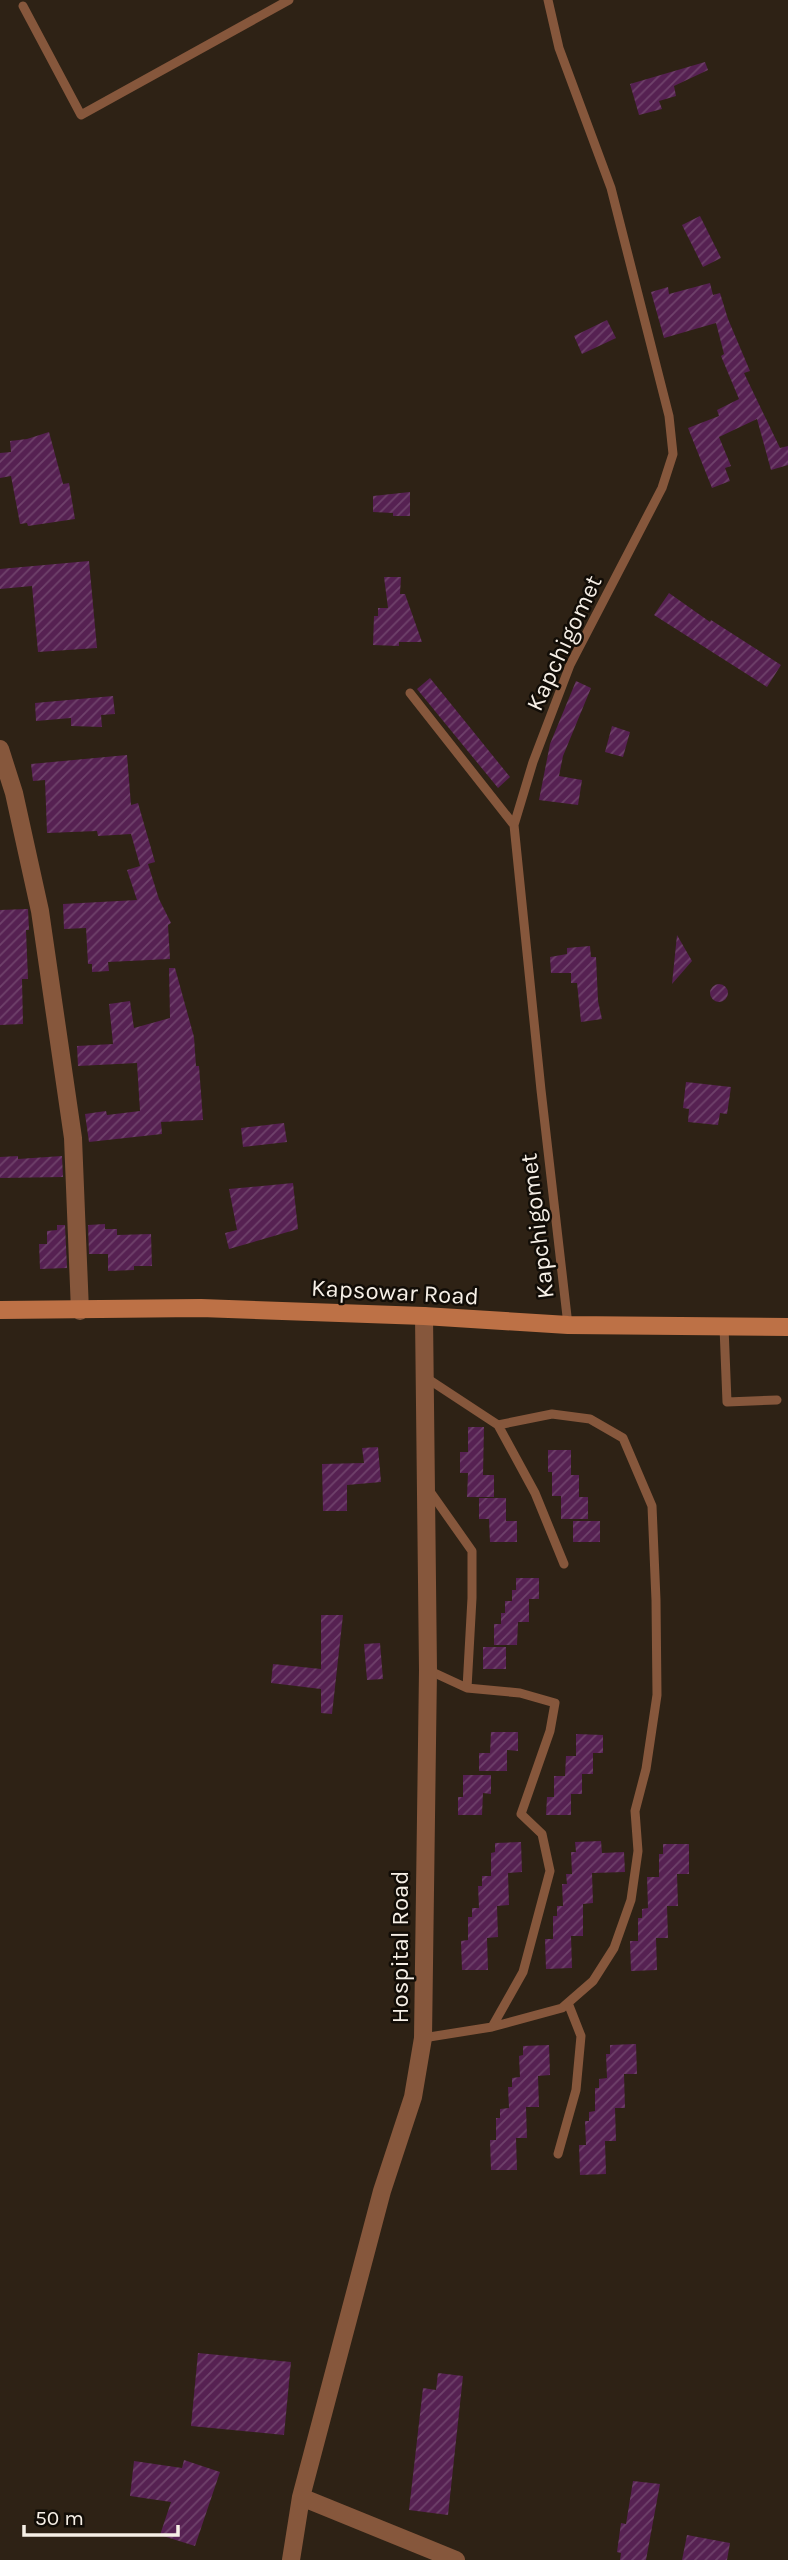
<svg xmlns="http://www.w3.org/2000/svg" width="788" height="2560" font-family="Karla,sans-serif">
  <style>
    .building { fill: url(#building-hatch) }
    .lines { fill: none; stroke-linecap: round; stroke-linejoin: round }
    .service { stroke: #86573c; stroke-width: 9 }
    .minor { stroke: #86573c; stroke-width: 18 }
    .secondary { stroke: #bd7146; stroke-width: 18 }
    .labels { text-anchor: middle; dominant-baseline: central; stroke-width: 5; stroke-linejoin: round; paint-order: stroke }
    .street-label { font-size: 24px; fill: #f6efe6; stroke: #120d07 }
  </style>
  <defs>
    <pattern id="building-hatch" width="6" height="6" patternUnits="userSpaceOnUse" patternTransform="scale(1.75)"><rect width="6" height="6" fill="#562152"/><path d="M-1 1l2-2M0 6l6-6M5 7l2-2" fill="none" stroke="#6f426b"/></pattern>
  </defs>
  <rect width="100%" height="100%" fill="#2e2215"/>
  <path class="building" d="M705 62 708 70 674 86 676 96 659 101 662 109 639 115 630 84Z
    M700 216 721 258 703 267 682 225Z
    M710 283 713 295 720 293 728 319 750 371 744 373 780 448 788 446V465L771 470 757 419 719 437 731 466 725 468 730 481 712 488 688 428 719 416 717 410 739 399 721 356 724 354 716 323 664 338 651 292 668 287 669 294Z
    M607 320 616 338 582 354 574 336Z
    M49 432 63 484 69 483 75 519 28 526 27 523 20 524 11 476 0 478V453L11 452 10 441 27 439Z
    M410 492V516H393V513L373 512V496Z
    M89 561 97 648 38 652 32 586 0 589V569Z
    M384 577H401L400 594H405L422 642H399V646L373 645 374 616H378V608H388Z
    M669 593 710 622 711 620 781 665 767 687 654 615Z
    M430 678 510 777 498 788 417 689Z
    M576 681 591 688 563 756 559 776 582 780 578 805 539 800 550 744Z
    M113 696 115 714 101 715 102 727 71 726V718L36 721 35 703Z
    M612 726 630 732 623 757 605 752Z
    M127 755 131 805 138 803 155 862 148 864 159 899 171 923 168 925 170 959 108 962 109 971 92 972V964H88L86 928 64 929 63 904 137 900 127 870 140 866 131 834 98 836 97 831 47 833 45 780 33 781 31 764Z
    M28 909 29 930H26L28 979H22L23 1024 0 1025V910Z
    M677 935 692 961 672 984Z
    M590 946 591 957H596L598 1001 602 1019 581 1022 577 983H571V973H551L550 957 567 954V948Z
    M169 968H175L194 1037 196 1066H199L203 1120 161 1122 162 1134 89 1142 85 1114 106 1111 107 1115 140 1111 137 1063 78 1066 77 1046 113 1044 109 1004 130 1001 134 1028 170 1018Z
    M710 993a9 9 0 1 1 18 0a9 9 0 1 1-18 0Z
    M686 1082 731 1087 727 1114 720 1113 718 1125 688 1122 689 1109 683 1108Z
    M284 1123 287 1142 243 1147 241 1128Z
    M18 1156V1159L62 1156 63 1177 0 1178V1157Z
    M293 1183 298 1229 229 1249 225 1233 237 1230 229 1189Z
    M105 1224V1229H117V1235L151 1234 152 1266H134V1270L108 1271V1254H89L88 1225Z
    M57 1225H65L67 1268 40 1269 39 1244H47V1231L57 1230Z
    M468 1427H484L483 1475H494V1497H467L468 1473H460V1452H468Z
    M378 1447 381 1482 347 1485V1511H323L322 1464 364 1463 362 1448Z
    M548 1450H571V1475H579V1497H588V1519H561V1496H552V1472H548Z
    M479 1498H506V1521H517V1542H490L489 1519H479Z
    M573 1521H600V1542H573Z
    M516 1578H539V1599H529V1622H518L517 1645H494V1624H501V1613H505V1601H512V1590H516Z
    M321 1615H343L332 1714 321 1713V1689L271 1683 273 1664 321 1669Z
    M380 1643 383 1679 367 1680 364 1644Z
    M483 1647H506V1669H483Z
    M491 1732H518V1751L507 1750V1771H479V1753H490Z
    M576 1734 603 1735V1753H593V1774H582V1794H571V1815H546L547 1797H554V1776H565L566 1756H576Z
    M463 1775H491V1794L483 1793 482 1815H458V1797H463Z
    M601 1841 602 1853 624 1852 625 1872 592 1873 593 1903 583 1904V1936H571L572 1968 546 1969 545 1939H553V1916H557V1906H563L562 1884H567L566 1874H572L571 1852H576L575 1842Z
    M521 1842 522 1872 508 1873 509 1905 497 1906 498 1937 487 1938 488 1970H462L461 1941 468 1940V1917H472V1908H479L478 1886H482V1876H491V1853L495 1852V1843Z
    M663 1844H689V1874H677L678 1906H667L668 1938H656L657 1970 631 1971 630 1941H638V1918H642V1909L648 1908 647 1877H659V1854H663Z
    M636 2044 637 2074H624L625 2108H615L616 2141H605L606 2174 580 2175 579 2145H586L585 2121H589V2112L595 2111V2088H599V2079L607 2078 606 2054H610V2045Z
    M549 2045 550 2075 538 2076 539 2107H526L527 2138H516L517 2170H491L490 2140H496V2118H500V2109L509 2108 508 2087H512V2078L520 2077 519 2056 523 2055V2046Z
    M198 2353 291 2362 284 2435 191 2426Z
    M438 2373 463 2376 448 2515 409 2510 423 2388 436 2390Z
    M184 2460 220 2472 195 2546 160 2535 171 2502 130 2496 134 2461 182 2468Z
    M633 2481 660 2484 646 2560H620L621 2553 617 2552 621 2523 626 2524Z
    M687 2535 730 2543 727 2560H682Z"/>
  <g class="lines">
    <path class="service" d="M548 0 559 48 611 188 669 416 673 454 662 488 570 665 533 762 514 825 541 1090 568 1325
      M23 6 81 115 289 0
      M410 693 514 825
      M724 1327 727 1402 777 1400
      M425 1377 498 1425 535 1493 564 1564
      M429 1490 472 1551V1598L467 1688
      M428 1670 467 1688 520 1693 555 1703 550 1731 521 1814 542 1834 550 1871 523 1972 492 2027
      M423 2038 492 2027 562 2008 593 1981 614 1948 631 1900 638 1851 635 1811 646 1769 657 1695 656 1600 652 1506 623 1438 590 1419 552 1414 498 1425
      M558 2154 576 2090 581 2036 568 2003"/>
    <path class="minor" d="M0 749 14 793 40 911 73 1138 80 1311
      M301 2497 456 2560
      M291 2560 301 2497 382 2191 413 2097 423 2038 428 1670 424 1316"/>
    <path class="secondary" d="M0 1310 201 1308 424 1316 568 1325 788 1327"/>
  </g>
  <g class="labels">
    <g class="street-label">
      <text transform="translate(564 643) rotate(-65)">Kapchigomet</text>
      <text transform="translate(537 1226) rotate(-97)">Kapchigomet</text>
      <text transform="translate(395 1292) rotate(3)">Kapsowar Road</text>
      <text transform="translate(400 1947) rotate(-90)">Hospital Road</text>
    </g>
  </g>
  <path d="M24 2525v10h154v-10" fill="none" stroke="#f6efe6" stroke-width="3.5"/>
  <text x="35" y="2525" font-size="21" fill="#f6efe6" stroke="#120d07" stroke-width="5" paint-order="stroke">50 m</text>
</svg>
